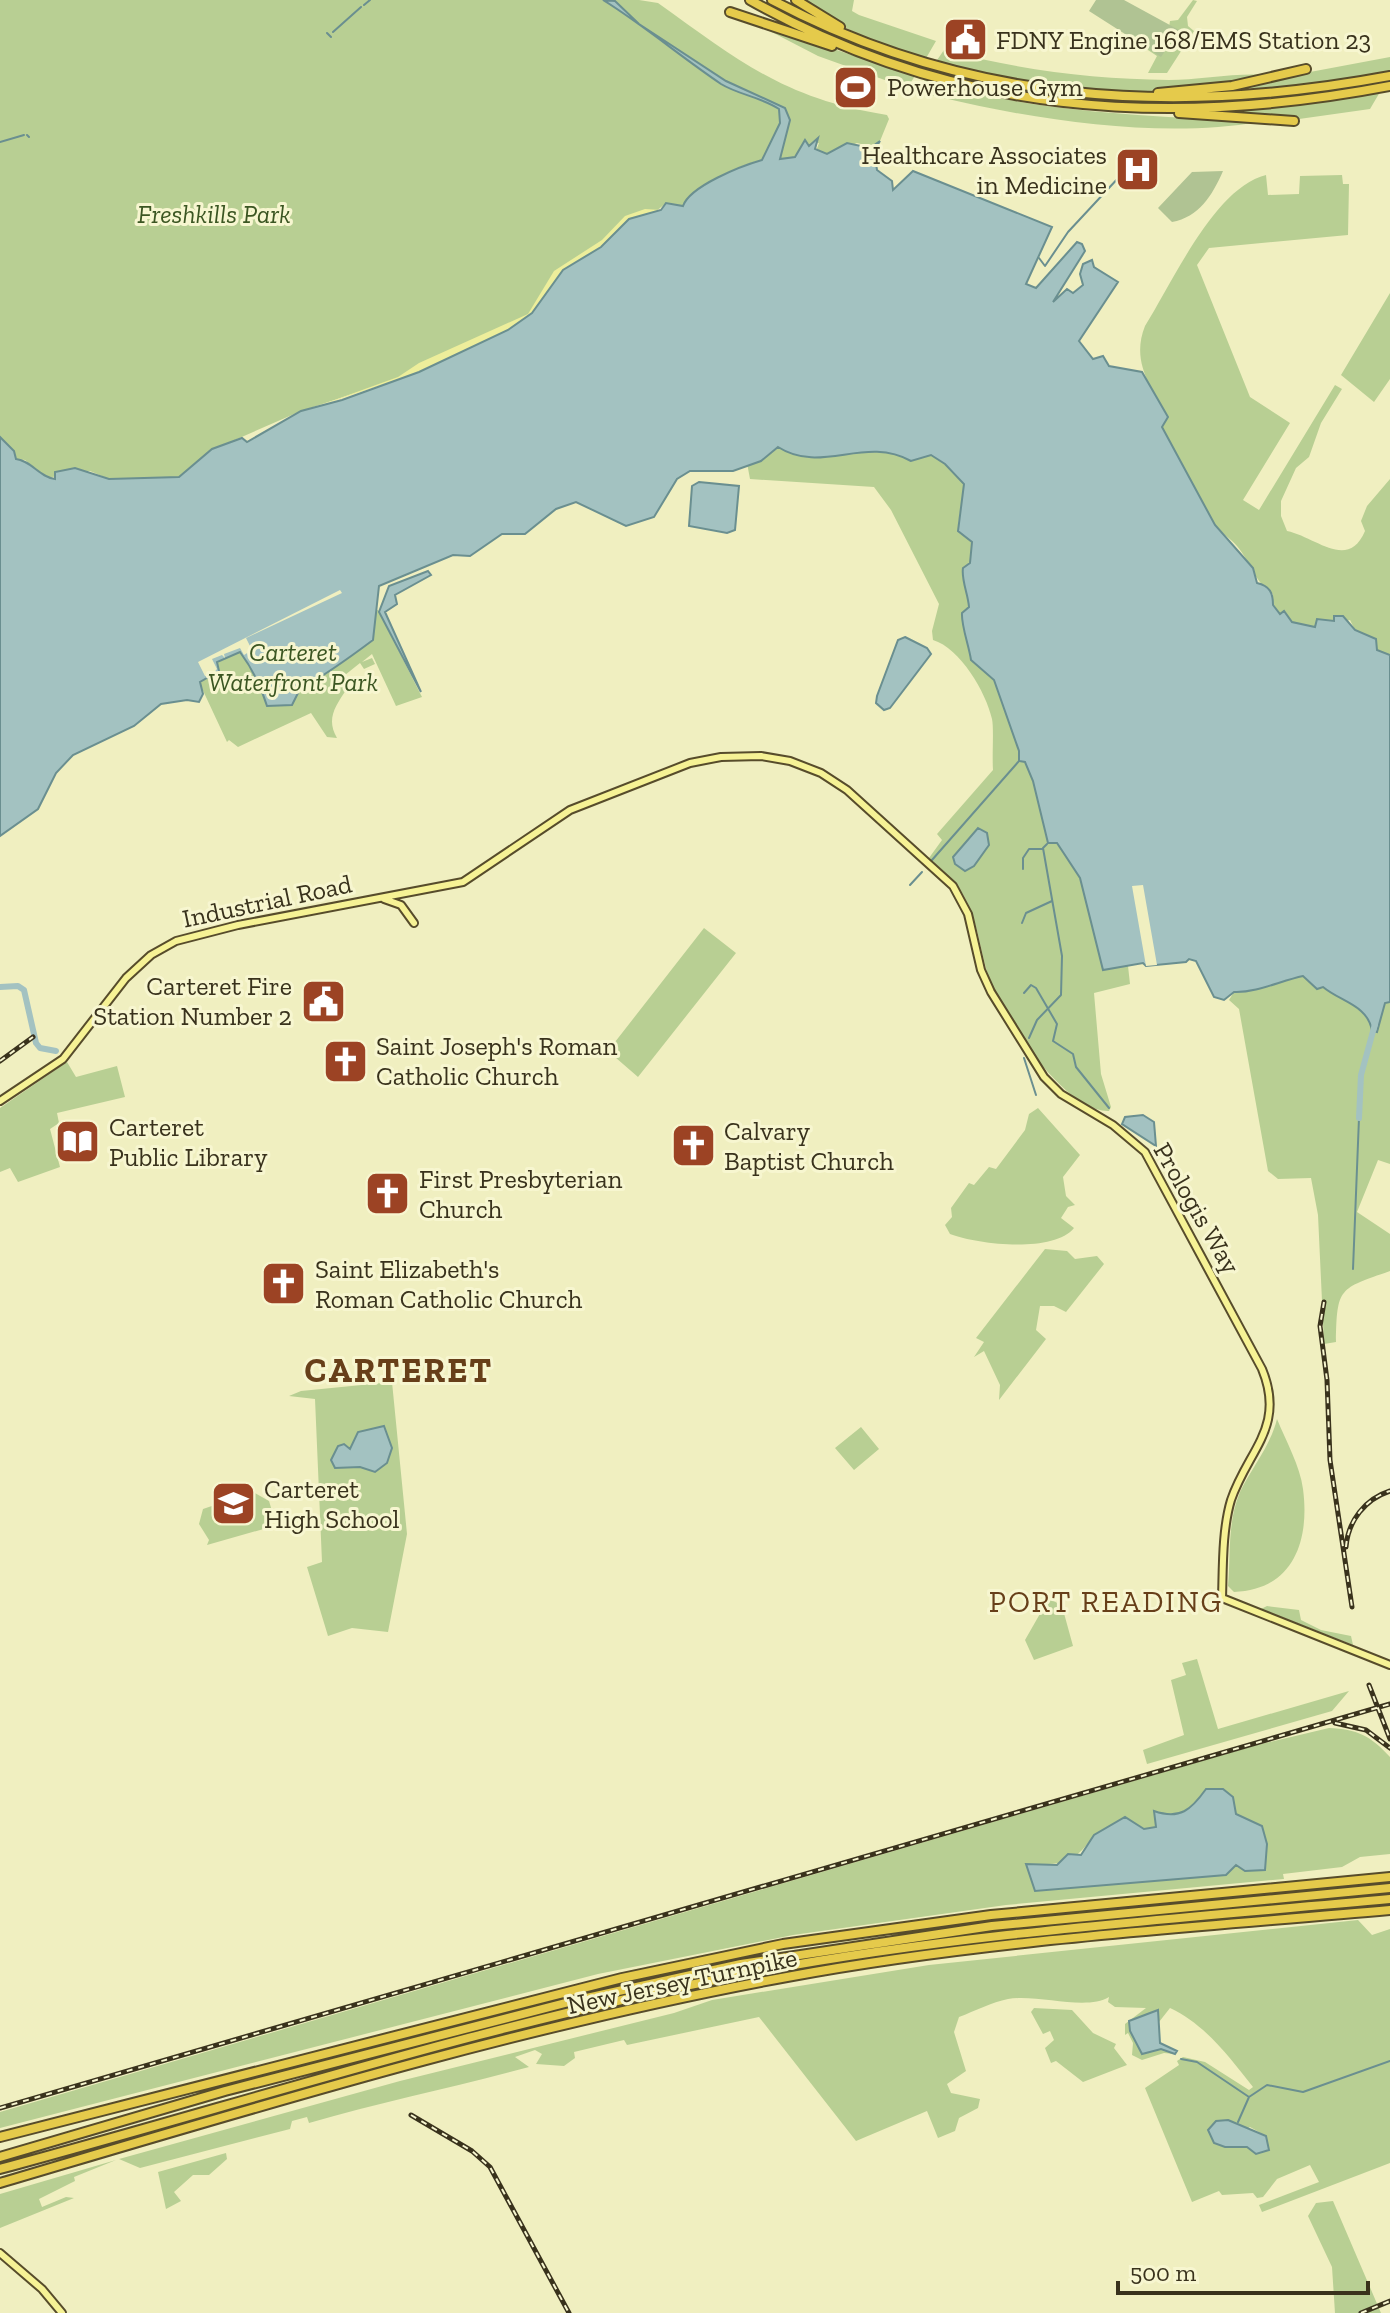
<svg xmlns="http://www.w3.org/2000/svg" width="1390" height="2313" font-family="'Zilla Slab',serif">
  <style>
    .green { fill: #b8cf93; fill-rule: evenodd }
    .sand { fill: #edee9b }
    .cemetery { fill: #b0c393 }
    .water { fill: #a3c2c1; stroke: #6a8f90; stroke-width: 2 }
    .pier { fill: #f0efc0 }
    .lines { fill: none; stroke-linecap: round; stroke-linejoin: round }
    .stream { stroke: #6a8f90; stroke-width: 2 }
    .river { stroke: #a3c2c1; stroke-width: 6 }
    .major-casing { stroke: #574c2b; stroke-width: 10 }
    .highway-casing { stroke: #574c2b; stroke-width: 12 }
    .major { stroke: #f6f295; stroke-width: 6 }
    .highway { stroke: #e5ca4b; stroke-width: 8 }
    .rail-casing { stroke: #39321c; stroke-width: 5 }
    .rail { stroke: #f7f6d0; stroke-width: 2; stroke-dasharray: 6; stroke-linecap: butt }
    .labels { text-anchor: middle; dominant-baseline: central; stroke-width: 6; stroke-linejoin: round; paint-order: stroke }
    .poi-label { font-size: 26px; fill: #39321c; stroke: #f7f6d0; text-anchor: start }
    .park-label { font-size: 26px; font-style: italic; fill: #3b5622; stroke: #f7f6d0 }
    .street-label { font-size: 26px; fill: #39321c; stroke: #f7f6d0 }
    .quarter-label { font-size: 30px; letter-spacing: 2px; fill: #673f19; stroke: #f7f6d0 }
    .district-label { font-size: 34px; font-weight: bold; letter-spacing: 2px; fill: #673f19; stroke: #f7f6d0 }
  </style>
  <rect width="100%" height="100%" fill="#f0efc0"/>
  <path class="green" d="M0 0H639L658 3C739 61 785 99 887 115L889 119 880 141 873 147 857 143 827 154 816 151 819 143C807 144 802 148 795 157 783 159 769 158 757 161 738 166 690 188 684 207L666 203 527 318 419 372 301 411 212 450 179 477 109 479 90 471 46 478 25 460 16 459 14 451 0 437Z
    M798 0H854L852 11 859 15 936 41 925 60 862 37Z
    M1193 0 1197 1 1187 17 1188 26 1194 31 1167 73H1148L1157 56 1142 46 1169 27 1170 21 1178 20Z
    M760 26 761 25 915 76 907 88 818 56Z
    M944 50C1019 70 1093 79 1169 80 1200 80 1246 71 1272 76 1243 81 1212 89 1182 90 1096 95 1018 82 935 63Z
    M1390 57V72L1307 85 1203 92Z
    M932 69C1025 93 1119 105 1215 99 1273 96 1332 85 1390 78V83C1274 106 1148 114 1030 96 996 91 962 81 929 73Z
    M925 79C1031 114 1149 115 1259 122 1155 140 1021 118 919 92Z
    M1380 92 1370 109 1292 120 1200 112 1303 104Z
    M1266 175 1268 195 1299 194 1300 176 1342 175 1343 184H1349L1348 235 1209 248 1197 265 1250 397 1290 423 1243 500 1259 510 1335 385 1342 389 1321 423 1309 457 1296 468 1281 501V516L1287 531C1316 537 1348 571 1365 531L1361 521 1367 506 1390 479V655L1377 650 1376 639 1355 630 1350 620 1316 628 1292 622 1285 612 1281 615 1272 605 1273 594C1252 579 1252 564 1237 546 1229 537 1221 533 1214 523L1162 427 1168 417C1150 386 1131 361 1145 326 1172 283 1215 187 1266 175Z
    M1390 293V379L1374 402 1341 375Z
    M779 447C822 475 864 435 911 461L931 455 945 464 964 484 958 526 972 542 970 563 963 568C961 578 968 594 969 608L962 613 976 662 994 680 1019 751V761L1025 762 1033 781 1046 836C1088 861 1092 927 1103 970L1128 966 1130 984 1094 993 1101 1074 1111 1107 1109 1111C1065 1113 1003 1017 990 981 981 956 979 928 968 904 959 884 945 872 929 858L942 840 937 834 993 770C992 757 994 728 992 719 986 692 960 648 933 640L932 631 939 604 891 510 874 487 750 479 747 463 761 461Z
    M375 610H378L422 697 396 706 372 654 362 662 372 658 375 664 364 669 360 663 340 679 346 690C335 707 326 719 337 738L327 737 311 713 238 747 229 740 227 742 199 682 205 679 198 665 245 637 373 640Z
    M704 928 736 953 638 1077 608 1051Z
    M1303 976 1316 989 1323 987 1359 1008 1377 1032 1385 1003 1390 1002V1164L1378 1160 1357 1212 1390 1234V1271C1339 1289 1337 1287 1336 1342L1324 1344 1318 1215 1311 1178 1278 1179 1268 1171 1239 1009 1229 1000 1234 992C1256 993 1280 981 1303 976Z
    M67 1062 76 1077 117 1066 125 1097 57 1113 59 1123 50 1129 60 1167 18 1182 10 1168 0 1172V1108Z
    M1038 1108 1080 1155 1063 1177 1066 1196 1075 1205 1068 1207 1061 1218 1074 1228C1054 1253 979 1245 950 1234L945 1225 952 1217 951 1208 969 1183 974 1185 989 1167 996 1169 1025 1130 1029 1114Z
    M1045 1249 1067 1251 1075 1259 1097 1256 1104 1264 1066 1312 1054 1306H1040L1036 1330 1046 1339 999 1400 1000 1385 984 1351 974 1357 984 1342 976 1338Z
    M392 1382 407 1534 388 1632 352 1628 328 1636 307 1567 322 1562 315 1399 289 1396 301 1391Z
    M1277 1419C1286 1441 1300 1466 1303 1489 1310 1541 1293 1590 1234 1592L1228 1586C1231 1554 1227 1523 1240 1492 1252 1467 1270 1447 1277 1419Z
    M861 1427 879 1449 854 1470 835 1448Z
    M253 1492 269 1501 272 1511 270 1523 274 1526 207 1545 209 1540 199 1524 203 1509Z
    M1049 1598 1062 1606 1073 1646 1034 1660 1025 1640Z
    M1267 1606 1299 1610 1301 1620 1321 1630 1351 1636 1353 1645 1261 1609Z
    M1197 1659 1218 1729 1349 1691 1332 1711 1147 1764 1143 1750 1184 1735 1171 1680 1186 1675 1182 1663Z
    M1329 1728C1357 1729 1371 1736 1390 1757V1854L1360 1857 1342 1867 1283 1874 1284 1879 1006 1905 793 1935 598 1974 0 2128V2112L1257 1745ZM1191 1811 1236 1814 1262 1826 1035 1891 1026 1864C1060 1865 1074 1865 1094 1835L1156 1827 1170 1817Z
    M1358 1920 1372 1935 1390 1929V2163L1262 2212 1259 2205 1319 2182 1310 2165 1277 2179 1263 2197 1257 2198 1253 2193 1222 2195 1219 2191 1192 2202 1145 2088 1179 2065 1177 2061 1183 2057 1205 2062 1249 2090 1253 2087C1230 2058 1205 2024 1170 2008L1159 2022 1157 2010 1130 2021 1161 2049 1175 2054 1164 2053 1142 2060 1132 2055 1133 2043 1128 2033 1125 2035V2024L1146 2008 1115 2007 1108 2002 1109 1997C1086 2011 1038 1994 1008 1999 992 2002 975 2011 959 2017L954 2032 966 2071 947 2084 951 2093 980 2099 978 2108 959 2118 955 2131 938 2138 927 2111 856 2141 759 2017 627 2045 624 2040 574 2052 575 2058 564 2066 536 2064 542 2054 535 2050 515 2057 529 2067C456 2087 382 2102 309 2123L307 2117 292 2121 290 2129 140 2168 119 2159 400 2081 674 2013 712 2000 929 1965ZM1250 2127 1266 2136 1269 2150 1256 2154 1247 2147 1220 2146Z
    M1034 2008 1072 2010 1093 2033 1116 2044 1114 2048 1127 2065 1083 2082 1056 2061 1051 2063 1045 2048 1054 2040 1050 2031 1043 2034 1031 2012Z
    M226 2153 227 2159 209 2175H193L174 2192 181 2201 166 2209 158 2172Z
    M116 2160 74 2177 75 2181 39 2199 42 2207 66 2197 74 2198 0 2228V2194Z
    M1333 2201 1381 2313H1335L1332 2267 1308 2216 1316 2203Z"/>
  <path class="sand" d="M645 209 661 210 629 219 601 247 563 270 532 313 508 330 419 372 307 410 398 377 419 363 528 314 554 271 602 240 625 216Z"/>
  <path class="cemetery" d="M1096 0H1124L1179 30 1161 57 1089 11Z
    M1223 171C1212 196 1199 217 1172 222L1158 208 1192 172Z"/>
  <path class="water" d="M603 0 615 1 639 24 726 81 785 108 790 120 780 159 795 157 805 140 809 146 818 138 815 149 827 154 847 143 870 148 880 141 874 151 877 170 892 181 893 190 913 171 1052 227 1026 284 1036 288 1077 242 1082 244 1085 251 1053 302 1067 289 1073 293 1083 285 1080 274 1083 264 1092 260 1094 267 1118 282 1079 341 1093 359 1103 356 1109 366 1142 372 1168 417 1162 427 1215 525 1253 568 1257 583C1270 586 1273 593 1273 605L1280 614 1284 611 1292 622 1315 627 1317 619 1334 621V616H1343L1355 630 1376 639 1377 650 1390 655V1002L1385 1003 1377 1032 1372 1031C1368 1005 1341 1002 1323 987L1317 989 1303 976C1280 981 1256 993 1234 992L1224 1000 1214 997 1196 961 1189 959 1186 962 1146 966 1143 963 1103 970 1080 878 1057 843H1048L1033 781 1025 762 1019 761V751L994 680 971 660C969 646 961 625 962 613L969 607C968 594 961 579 963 568L970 563 972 542 958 531 964 484 945 464 931 455 911 461C864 435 822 475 778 447L761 461 733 471H690L677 479 654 517 626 526 576 502 556 509 525 534H502L470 556 453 555 379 586 373 640C349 658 324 676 300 689L292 705 267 706C261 687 252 668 240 652L217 662 219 671 200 682 203 694 199 702 187 700 161 704 134 726 73 755 56 773 38 809 0 836V437L14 451 16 459C32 461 39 477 55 479V472L75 468 109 479 179 477 212 449 242 438 247 442 301 411 342 400 419 372 508 330 532 313 563 270 601 247 629 219 661 210 666 203 683 206C690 186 741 166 762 160L780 123 779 109C761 97 739 95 721 84 681 57 642 24 603 0Z
    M699 482 739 486 735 530 727 533 689 526 692 486Z
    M428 571 431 575 395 595 397 604 385 612 421 692 379 612 389 586Z
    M905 637 927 648 931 654 890 708 884 710 876 703 877 696 898 640Z
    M978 828 987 833 989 845 974 866 965 871 955 864 953 857Z
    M1143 1115 1154 1122 1156 1146 1122 1124 1125 1117Z
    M384 1426 392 1448 387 1463 375 1472 360 1467 335 1468 331 1460 338 1446 344 1444 350 1449 358 1432Z
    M1206 1789H1223L1233 1797 1236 1814 1262 1826 1267 1844 1265 1870 1245 1871 1236 1865 1226 1875 1035 1891 1026 1864 1057 1865 1068 1854 1081 1855 1094 1835 1125 1817 1144 1829 1156 1827 1154 1811C1180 1820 1191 1810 1206 1789Z
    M1158 2010 1160 2043 1177 2051 1175 2054 1161 2049 1142 2054 1130 2031 1129 2021Z
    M1228 2120 1266 2136 1269 2150 1256 2154 1247 2147H1225L1214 2143 1208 2130 1216 2121Z"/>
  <path class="pier" d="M340 590 342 593 246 638 252 650 244 655 240 648 224 654 225 658 222 655 212 659 217 669 210 677 205 676 198 662Z
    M1143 885 1157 965 1146 966 1132 886Z"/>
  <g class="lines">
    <path class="stream" d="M364 5 370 0
      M333 32 361 7
      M327 33 331 37
      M27 135 29 137
      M0 142 24 135
      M1039 258 1045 266 1068 232 1121 175
      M932 860 1019 761
      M1023 869V858L1029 849H1042
      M910 885 922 872
      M1022 923 1026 913 1052 901
      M1024 993 1031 985 1036 988 1057 1024 1053 1041 1073 1054 1076 1067 1109 1108
      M1029 1038 1037 1020 1061 995 1062 956 1043 848 1047 844
      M1024 1058 1036 1095
      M1353 1269 1359 1118
      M1181 2059 1197 2062 1249 2097 1238 2122
      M1249 2097 1267 2085 1303 2092 1390 2061"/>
    <path class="river" d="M0 987 18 986 24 990 36 1043 40 1048 56 1051
      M1359 1118 1361 1075 1375 1024"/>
    <defs>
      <path id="major" d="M384 899 401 905 414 923
        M0 1101 63 1059 126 978 151 955 176 941 238 925 463 882 570 810 690 763 721 757 761 756 790 761 821 773 847 790 953 886 968 914 981 970 991 992 1044 1077 1061 1094 1113 1125 1145 1152 1262 1369C1286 1427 1248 1450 1231 1500 1222 1530 1223 1568 1222 1598L1390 1665
        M0 2253 42 2289 62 2313"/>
      <path id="highway" d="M750 0C951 114 1166 129 1390 86
        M772 0C968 104 1175 116 1390 76
        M796 0 840 27
        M730 12 832 46
        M1158 93 1232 86 1306 69
        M1179 113 1294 121
        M0 2137 622 1978 783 1944 991 1915 1390 1877
        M0 2157 225 2091 573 2001 741 1964 992 1926 1390 1888
        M0 2169C248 2102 493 2022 745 1974 958 1933 1175 1919 1390 1899
        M0 2183C260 2106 520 2026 787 1977 986 1940 1189 1928 1390 1910"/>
    </defs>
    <use href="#major" class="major-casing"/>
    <use href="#highway" class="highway-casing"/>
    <use href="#major" class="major"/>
    <use href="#highway" class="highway"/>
    <defs>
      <path id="rail" d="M0 1061 33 1037
        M1324 1302 1320 1326 1327 1380 1330 1460 1352 1607
        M1346 1547C1348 1521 1365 1499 1390 1491
        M1369 1685 1390 1739
        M1335 1723 1366 1730 1390 1748
        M0 2108 1390 1704
        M411 2115 472 2151 490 2167 569 2313
        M1361 2313 1390 2301"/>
    </defs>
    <use href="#rail" class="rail-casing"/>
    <use href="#rail" class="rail"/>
  </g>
  <defs>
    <symbol id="civic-square" viewBox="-11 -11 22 22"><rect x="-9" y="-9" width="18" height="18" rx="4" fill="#9c4324" stroke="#f7f6d0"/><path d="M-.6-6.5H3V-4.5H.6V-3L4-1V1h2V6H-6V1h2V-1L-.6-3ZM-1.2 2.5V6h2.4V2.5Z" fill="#fff"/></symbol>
    <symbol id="stadium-square" viewBox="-11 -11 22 22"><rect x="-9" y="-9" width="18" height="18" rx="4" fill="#9c4324" stroke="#f7f6d0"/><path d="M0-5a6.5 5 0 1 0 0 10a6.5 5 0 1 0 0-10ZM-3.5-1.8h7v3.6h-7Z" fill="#fff"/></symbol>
    <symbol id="hospital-square" viewBox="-11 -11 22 22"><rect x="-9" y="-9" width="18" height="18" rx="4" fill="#9c4324" stroke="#f7f6d0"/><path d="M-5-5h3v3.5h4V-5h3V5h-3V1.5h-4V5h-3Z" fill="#fff"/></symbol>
    <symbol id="church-square" viewBox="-11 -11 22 22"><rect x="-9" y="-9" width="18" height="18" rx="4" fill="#9c4324" stroke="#f7f6d0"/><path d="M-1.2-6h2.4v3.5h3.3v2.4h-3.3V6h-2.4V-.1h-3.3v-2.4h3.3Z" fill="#fff"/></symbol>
    <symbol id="library-square" viewBox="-11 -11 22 22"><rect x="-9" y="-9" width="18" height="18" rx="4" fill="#9c4324" stroke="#f7f6d0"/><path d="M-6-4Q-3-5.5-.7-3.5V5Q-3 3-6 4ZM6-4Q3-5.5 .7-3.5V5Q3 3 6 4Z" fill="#fff"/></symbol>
    <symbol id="school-square" viewBox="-11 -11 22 22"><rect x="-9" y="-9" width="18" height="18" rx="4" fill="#9c4324" stroke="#f7f6d0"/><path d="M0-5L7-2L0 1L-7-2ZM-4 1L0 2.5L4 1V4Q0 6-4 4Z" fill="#fff"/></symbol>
  </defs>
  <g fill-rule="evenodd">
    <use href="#civic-square" x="940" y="14" width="51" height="51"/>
    <use href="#stadium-square" x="830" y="62" width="51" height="51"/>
    <use href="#hospital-square" x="1112" y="144" width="51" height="51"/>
    <use href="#civic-square" x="298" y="976" width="51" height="51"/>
    <use href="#church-square" x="320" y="1036" width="51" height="51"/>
    <use href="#library-square" x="52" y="1116" width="51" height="51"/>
    <use href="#church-square" x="668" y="1120" width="51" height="51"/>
    <use href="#church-square" x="362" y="1168" width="51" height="51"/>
    <use href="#church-square" x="258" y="1258" width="51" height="51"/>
    <use href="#school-square" x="208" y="1478" width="51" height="51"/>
  </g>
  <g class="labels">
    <g class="poi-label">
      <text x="996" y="40">FDNY Engine 168/EMS Station 23</text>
      <text x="887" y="87">Powerhouse Gym</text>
      <text x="1107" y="155" text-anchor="end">Healthcare Associates<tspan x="1107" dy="30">in Medicine</tspan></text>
      <text x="292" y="986" text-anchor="end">Carteret Fire<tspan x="292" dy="30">Station Number 2</tspan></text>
      <text x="376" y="1046">Saint Joseph's Roman<tspan x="376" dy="30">Catholic Church</tspan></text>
      <text x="109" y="1127">Carteret<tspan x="109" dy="30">Public Library</tspan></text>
      <text x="724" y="1131">Calvary<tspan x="724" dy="30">Baptist Church</tspan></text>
      <text x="419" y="1179">First Presbyterian<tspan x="419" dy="30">Church</tspan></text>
      <text x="315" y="1269">Saint Elizabeth's<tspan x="315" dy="30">Roman Catholic Church</tspan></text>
      <text x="264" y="1489">Carteret<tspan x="264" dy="30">High School</tspan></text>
    </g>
    <g class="park-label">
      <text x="214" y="214">Freshkills Park</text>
      <text x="293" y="652">Carteret<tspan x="293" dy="30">Waterfront Park</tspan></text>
    </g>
    <g class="street-label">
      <text transform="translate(267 901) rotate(-12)">Industrial Road</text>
      <text transform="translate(1197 1208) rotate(60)">Prologis Way</text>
      <text transform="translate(682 1981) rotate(-12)">New Jersey Turnpike</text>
    </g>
    <g class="quarter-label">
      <text x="1106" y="1602">PORT READING</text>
    </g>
    <g class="district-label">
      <text x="399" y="1370">CARTERET</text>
    </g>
  </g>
  <path d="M1118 2281v12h250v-12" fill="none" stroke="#39321c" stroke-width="4"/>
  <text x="1130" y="2281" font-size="24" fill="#39321c" stroke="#f7f6d0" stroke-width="6" paint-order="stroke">500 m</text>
</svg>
